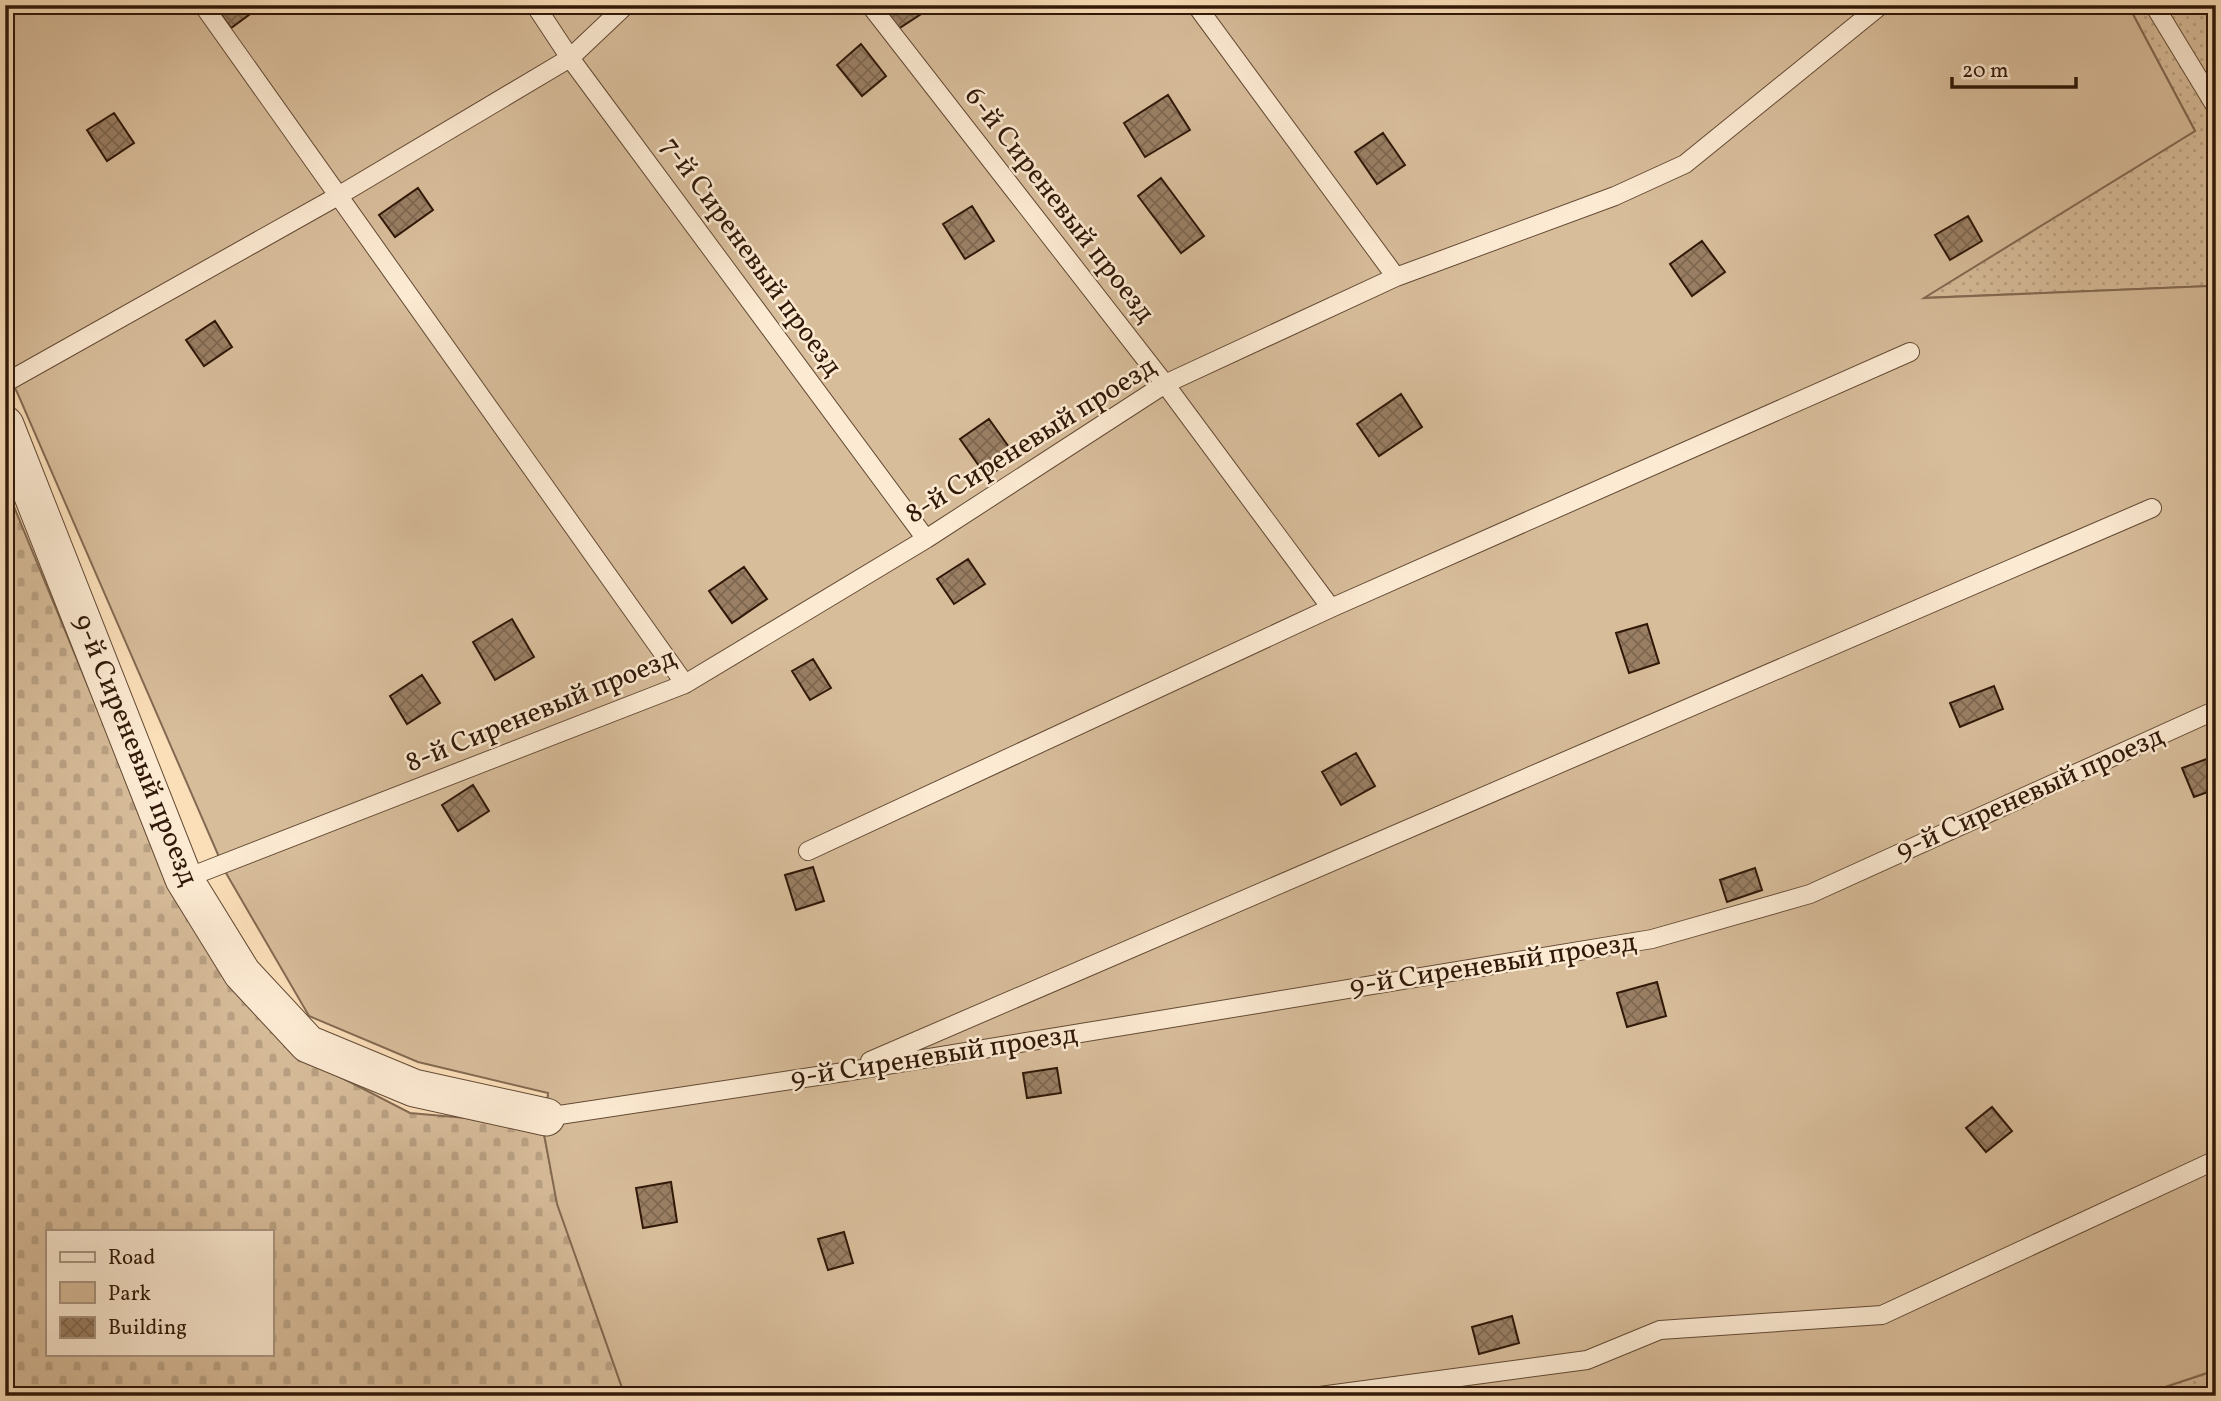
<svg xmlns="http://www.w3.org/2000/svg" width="2221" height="1401" font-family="Vollkorn,serif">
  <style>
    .grass { fill: url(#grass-dots); stroke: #846a52; stroke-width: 2 }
    .cemetery { fill: url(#cemetery-stones); stroke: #846a52; stroke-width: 2; fill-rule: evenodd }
    .green { fill: #d8bd9b; stroke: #846a52; stroke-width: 2 }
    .building { fill: url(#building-cross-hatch); stroke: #301808; stroke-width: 2 }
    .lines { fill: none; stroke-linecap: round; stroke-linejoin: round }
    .service-casing { stroke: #634a34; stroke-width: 20 }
    .minor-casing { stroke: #634a34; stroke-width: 39 }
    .service { stroke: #fcead2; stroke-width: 18 }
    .minor { stroke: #fcead2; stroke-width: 37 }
    .labels { text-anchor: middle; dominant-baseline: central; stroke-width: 5; stroke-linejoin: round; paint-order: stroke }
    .street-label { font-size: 28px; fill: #301808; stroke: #fcead2 }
  </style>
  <defs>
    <pattern id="grass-dots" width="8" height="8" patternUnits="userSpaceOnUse" patternTransform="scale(1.75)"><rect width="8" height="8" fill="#d8bd9b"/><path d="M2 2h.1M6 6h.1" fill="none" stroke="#baa284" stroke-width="1.8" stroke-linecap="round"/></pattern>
    <pattern id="cemetery-stones" width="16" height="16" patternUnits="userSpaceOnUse" patternTransform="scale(1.75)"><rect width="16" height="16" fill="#d8bd9b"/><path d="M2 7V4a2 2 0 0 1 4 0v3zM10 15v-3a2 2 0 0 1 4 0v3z" fill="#baa284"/></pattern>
    <pattern id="building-cross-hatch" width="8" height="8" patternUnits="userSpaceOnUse" patternTransform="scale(1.75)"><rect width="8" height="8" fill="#9a7f64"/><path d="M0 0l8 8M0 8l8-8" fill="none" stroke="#7e6750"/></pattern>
  </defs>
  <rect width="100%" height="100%" fill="#fbdfb9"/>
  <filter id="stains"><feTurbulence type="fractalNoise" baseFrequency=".00286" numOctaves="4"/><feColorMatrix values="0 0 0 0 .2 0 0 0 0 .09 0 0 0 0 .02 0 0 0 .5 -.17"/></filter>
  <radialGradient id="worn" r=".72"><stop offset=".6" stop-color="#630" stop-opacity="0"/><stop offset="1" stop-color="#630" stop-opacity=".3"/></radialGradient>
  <path class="grass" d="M2128 5H2216V290L2210 286 1923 298 2195 131Z
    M2216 1370V1396H2138Z"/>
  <path class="cemetery" d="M5 485 168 880 305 1059 410 1113 466 1118 544 1134 558 1205 625 1396H5ZM47 1231H271V1354H47Z"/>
  <path class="green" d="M5 5H2128L2195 131 1924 298 2210 286 2216 290V1370L2138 1396H625L557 1204 544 1134 548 1093 418 1062 309 1016 226 873 17 392 5 371Z"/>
  <path class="building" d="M214 5H261V6L231 28Z
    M882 5H935L898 29Z
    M861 44 886 76 862 96 837 65Z
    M1168 95 1190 130 1145 157 1124 123Z
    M114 113 134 143 107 161 87 130Z
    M1383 133 1405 165 1377 184 1355 152Z
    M1161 178 1204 236 1181 253 1138 196Z
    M418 188 433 210 395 237 379 215Z
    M972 206 994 241 965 259 943 224Z
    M1968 216 1982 241 1950 260 1935 235Z
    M1702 241 1725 272 1692 296 1670 264Z
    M215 321 232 347 204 366 186 340Z
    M1401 394 1422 427 1379 456 1357 424Z
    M989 419 1016 457 987 477 960 439Z
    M968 559 985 584 954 604 937 579Z
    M744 567 767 599 732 623 709 591Z
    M512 619 534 657 495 680 473 642Z
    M1647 624 1659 663 1629 673 1616 633Z
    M813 659 831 688 810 700 792 671Z
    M422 675 440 703 407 724 390 696Z
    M1994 686 2003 709 1960 727 1950 703Z
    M1356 753 1375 786 1341 805 1322 772Z
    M2212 757 2216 767V789L2194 797 2182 768Z
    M473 785 489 811 458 831 442 805Z
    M813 867 824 901 796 910 785 875Z
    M1755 868 1762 890 1727 902 1720 880Z
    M1657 982 1666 1016 1627 1027 1617 993Z
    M1057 1068 1061 1093 1027 1098 1023 1073Z
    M1992 1107 2012 1131 1986 1152 1966 1128Z
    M671 1182 677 1222 643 1228 636 1188Z
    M844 1232 853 1263 828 1270 818 1239Z
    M1512 1316 1519 1343 1479 1354 1472 1327Z"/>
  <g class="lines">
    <defs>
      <path id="service" d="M203 5 685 684
        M535 5 570 58 926 539
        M870 5 1165 384 1331 608
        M1196 5 1396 277
        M2154 5 2216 107
        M5 383 338 196 570 58 626 5
        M808 851 1331 608 1910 352
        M184 879 685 684 926 539 1165 384 1396 277 1615 196 1685 164 1881 5
        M870 1061 2152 508
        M546 1117 844 1072 1652 939 1810 894 2216 710
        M1320 1396 1587 1360 1660 1330 1882 1315 2216 1160"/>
      <path id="minor" d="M5 425 184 879 242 973 308 1044 414 1088 546 1117"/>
    </defs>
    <use href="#service" class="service-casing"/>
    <use href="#minor" class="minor-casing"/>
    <use href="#service" class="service"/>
    <use href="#minor" class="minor"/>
  </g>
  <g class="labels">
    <g class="street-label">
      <text transform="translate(1059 205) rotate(52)">6-й Сиреневый проезд</text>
      <text transform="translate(751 257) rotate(54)">7-й Сиреневый проезд</text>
      <text transform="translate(1031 441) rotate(-32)">8-й Сиреневый проезд</text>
      <text transform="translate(541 711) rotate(-22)">8-й Сиреневый проезд</text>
      <text transform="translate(135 750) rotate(68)">9-й Сиреневый проезд</text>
      <text transform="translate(2030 794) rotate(-24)">9-й Сиреневый проезд</text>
      <text transform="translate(1493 965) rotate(-9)">9-й Сиреневый проезд</text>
      <text transform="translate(934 1057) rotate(-9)">9-й Сиреневый проезд</text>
    </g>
  </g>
  <rect width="2221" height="1401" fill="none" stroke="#fbdfb9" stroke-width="28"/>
  <rect x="7" y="7" width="2207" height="1387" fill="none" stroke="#301808" stroke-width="3.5"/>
  <rect x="14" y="14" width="2193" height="1373" fill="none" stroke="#301808" stroke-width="2"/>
  <rect x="46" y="1230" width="228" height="126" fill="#fcead2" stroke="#aa9681" stroke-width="2"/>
  <rect x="60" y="1252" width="35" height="10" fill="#fcead2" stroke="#aa9681" stroke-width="2"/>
  <text x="108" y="1264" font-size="21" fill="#301808">Road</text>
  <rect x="60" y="1282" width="35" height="21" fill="#d8bd9b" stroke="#aa9681" stroke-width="2"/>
  <text x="108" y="1300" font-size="21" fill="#301808">Park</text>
  <rect x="60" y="1317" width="35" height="21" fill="url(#building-cross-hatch)" stroke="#aa9681" stroke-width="2"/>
  <text x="108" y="1334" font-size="21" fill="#301808">Building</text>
  <path d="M1952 77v10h124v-10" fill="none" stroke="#301808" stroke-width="3.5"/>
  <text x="1962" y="77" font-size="21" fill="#301808" stroke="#fcead2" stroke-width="5" paint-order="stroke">20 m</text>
  <rect width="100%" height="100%" filter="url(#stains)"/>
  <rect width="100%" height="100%" fill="url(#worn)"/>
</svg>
